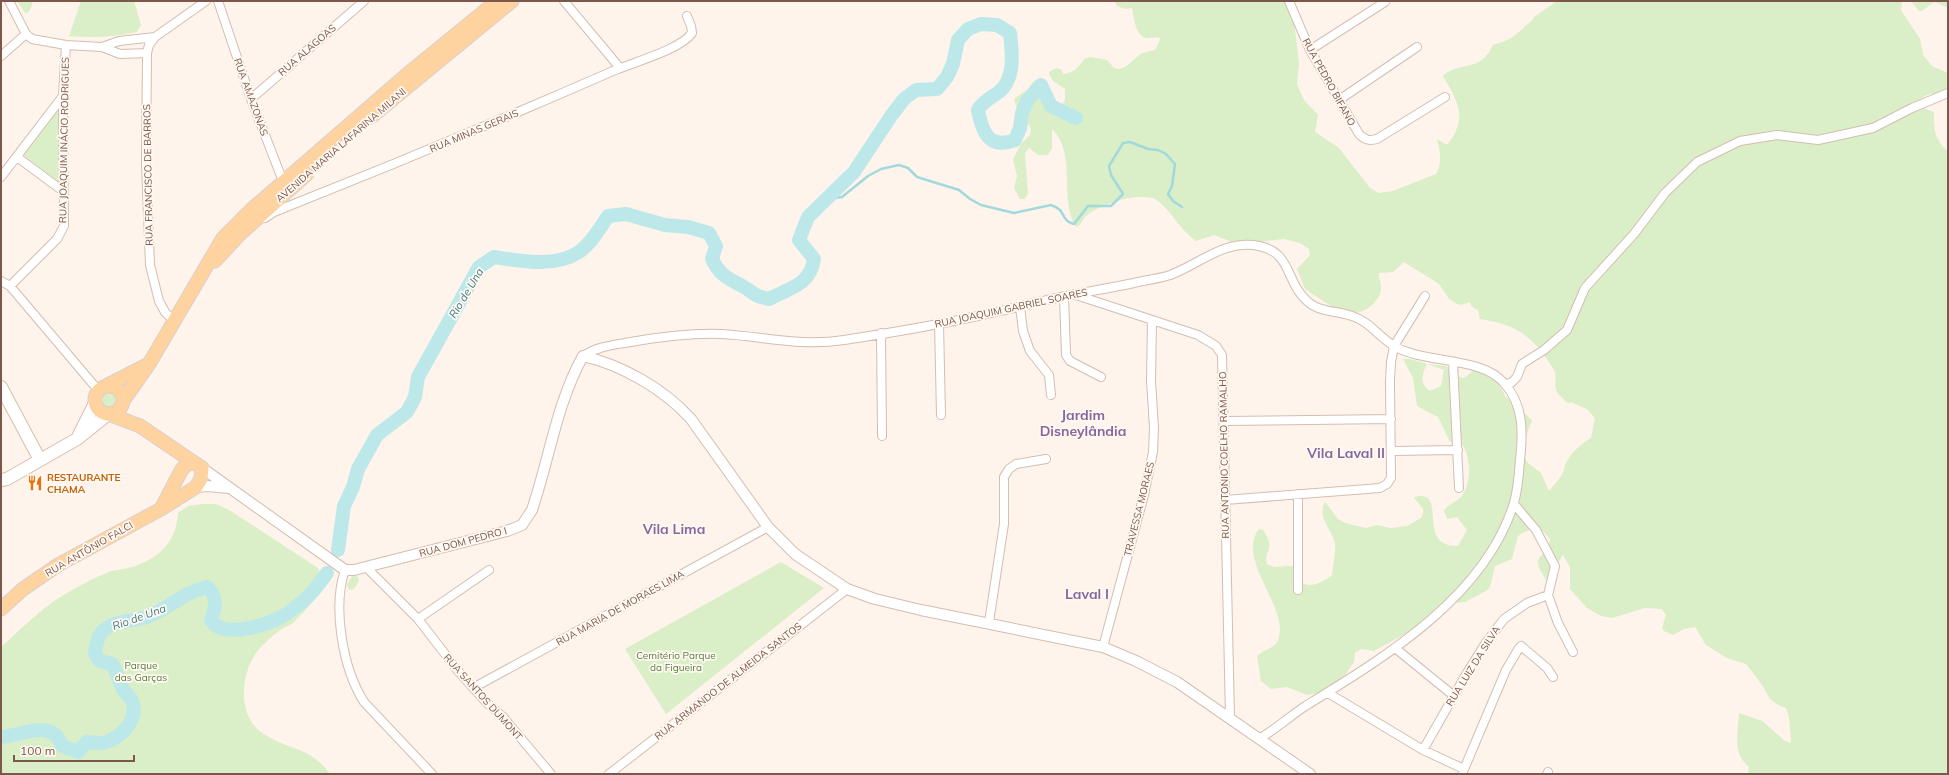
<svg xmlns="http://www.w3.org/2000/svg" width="1949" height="775" font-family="Mulish,sans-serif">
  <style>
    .green { fill: #daeec7 }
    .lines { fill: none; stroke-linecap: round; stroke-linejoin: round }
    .stream { stroke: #a2d9dc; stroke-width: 2.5 }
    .river { stroke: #bde8ea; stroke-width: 14 }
    .minor-casing { stroke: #d4bdb1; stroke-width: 10 }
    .tertiary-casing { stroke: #d4bdb1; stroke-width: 12 }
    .secondary-casing { stroke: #d8bdae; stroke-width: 14 }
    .primary-casing { stroke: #dad0cd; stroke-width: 15 }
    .minor { stroke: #fff; stroke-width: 8 }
    .tertiary { stroke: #fff; stroke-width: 10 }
    .secondary { stroke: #fff; stroke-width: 12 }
    .primary { stroke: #ffd3a0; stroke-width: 13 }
    .labels { text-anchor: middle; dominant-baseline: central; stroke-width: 3.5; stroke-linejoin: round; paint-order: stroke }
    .street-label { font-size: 10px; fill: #7c574b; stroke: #fff9f2 }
    .food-label { font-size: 10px; font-weight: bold; fill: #c56008; stroke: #fff9f2; text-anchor: start }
    .park-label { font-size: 10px; fill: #577c3f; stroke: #fff9f2 }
    .water-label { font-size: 11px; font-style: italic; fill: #3c7c82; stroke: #fff9f2 }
    .district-label { font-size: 14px; font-weight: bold; fill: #86679e; stroke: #fff9f2 }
  </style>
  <rect width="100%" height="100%" fill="#fef4eb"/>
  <path class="green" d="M17 1H33L30 10 26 14Z
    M81 1H134L141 25 137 32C114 37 92 38 69 36Z
    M1114 1H1286L1294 21 1299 63 1297 84 1304 100 1318 115 1315 132 1339 148 1370 188 1379 193 1393 191 1436 174C1443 162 1440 152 1437 139L1445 144H1448C1468 118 1458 102 1443 76 1454 64 1476 69 1486 56 1489 53 1491 49 1493 45 1507 41 1515 37 1525 26 1529 23 1532 22 1534 17L1557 1H1902L1901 10 1920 39 1923 55 1932 66 1948 73V97C1936 93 1925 91 1918 103L1920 107 1934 112C1933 127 1935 142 1948 151V774H1748L1749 767C1732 753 1738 734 1739 713L1762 721 1784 740 1790 743 1791 741 1789 717 1786 708 1778 705 1770 699 1762 685 1746 664 1727 658 1706 645 1695 627 1684 629 1673 635 1664 631 1662 628 1666 615 1662 609 1645 608 1612 618 1601 616 1587 608 1570 589V567L1563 555 1562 556 1550 580 1547 581C1527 553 1546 561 1550 540 1542 525 1531 527 1518 536L1512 559 1495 566 1490 587 1486 591 1465 602 1455 603 1440 609 1423 624 1374 651 1361 649 1355 653 1354 662 1345 675 1326 690 1314 694 1307 695 1287 687 1271 689 1261 681 1257 656C1263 649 1275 649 1278 640 1291 609 1235 560 1259 529L1263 530C1265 533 1268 538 1269 542 1271 550 1264 555 1267 564L1274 567 1300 565C1300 570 1299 578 1302 582 1309 590 1327 580 1332 575 1333 565 1337 549 1334 540 1330 527 1317 517 1325 502L1338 519 1345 523 1366 528 1377 525 1390 528 1407 526 1421 518 1423 514V509L1414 498C1417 496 1418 496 1422 496 1444 497 1418 547 1458 546L1467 530 1457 517 1447 519 1444 510C1449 504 1456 502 1461 497 1473 483 1471 451 1458 439L1450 442 1438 417 1417 406 1413 378 1403 359H1410L1427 364C1422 373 1419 384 1430 391L1441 386 1444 370 1427 364 1446 366 1460 377 1464 378 1475 369 1498 370 1499 385 1506 397 1532 420 1526 436 1524 457 1528 463 1541 473 1549 491C1553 486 1558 481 1561 476 1564 472 1564 466 1567 461 1571 453 1583 442 1591 438L1595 418 1587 409 1570 402 1569 404C1565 401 1558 395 1556 390 1554 384 1557 377 1555 372 1551 364 1546 358 1541 351 1524 330 1507 323 1480 319L1478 310 1472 307 1470 302 1461 305 1455 303 1449 299 1439 284 1404 262 1393 272 1379 273C1378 279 1382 283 1381 289 1381 295 1376 301 1372 305 1352 325 1323 300 1305 289L1297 269 1310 255 1309 249 1300 243 1284 239 1237 244 1214 235 1196 241C1180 230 1173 213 1158 201 1144 189 1098 205 1086 216 1082 220 1081 226 1076 227 1058 198 1078 155 1052 129V148L1048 155H1038L1029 148 1025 153 1028 193 1025 199H1020L1014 188 1017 176 1013 160 1020 145 1030 135 1031 130 1029 125 1020 117 1014 99 1028 89 1033 82 1036 80 1056 105 1061 106 1065 100V89L1053 81 1049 74 1050 71 1057 68 1062 70 1063 74C1074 73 1079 67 1084 59L1090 57 1107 60 1114 68 1119 69 1125 67 1142 53 1155 50 1160 40 1159 37C1155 37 1149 39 1146 38 1135 35 1134 17 1132 8L1125 9 1117 6Z
    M1911 1H1948V8L1934 2 1922 11H1919Z
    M56 112 61 114 60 177 58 181 22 154Z
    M102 401a8 8 0 1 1 16 0a8 8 0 1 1-16 0Z
    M203 504H216L229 510 318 568 326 584C317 597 306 610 295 621 292 625 286 626 282 629 274 634 266 642 259 649 241 670 236 714 261 732 287 751 309 745 330 774H1V647C19 631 43 607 62 596 77 587 93 578 109 572 118 569 129 569 138 565 163 555 176 540 178 513L188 506Z
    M781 562 824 588 666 714 625 649Z
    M353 575 358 577 359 581 354 589 349 590 347 584Z"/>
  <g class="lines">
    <path class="stream" d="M827 199 842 197 868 176 881 169 899 165 908 168 917 177 959 190 970 199 981 205 1014 213 1051 205C1054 206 1058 208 1060 210 1065 217 1065 222 1074 224L1088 206H1111L1123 194 1111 175 1109 166 1123 143 1130 142 1148 149 1158 150 1166 154 1175 164 1172 186 1168 194 1173 201 1182 207"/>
    <path class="river" d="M338 550 344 506 353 487 358 469 377 435 407 412 415 397 418 377 479 267 494 257C520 261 555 268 579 252 591 244 600 228 608 216L626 214 665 225 688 227 709 233 716 246 712 259C720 276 728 278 744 287 756 294 753 296 769 299 789 288 810 286 814 259L799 240 808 217 854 172 891 116 904 99 916 90 937 89 947 77 953 64 958 40 968 29 981 24 997 25 1010 33C1012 52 1016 78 999 92 991 98 983 101 978 110 982 132 989 150 1015 140L1020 128 1022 113 1027 101 1041 85 1051 106 1076 118
      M1 737C23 736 52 717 62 746L78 752 87 742C102 744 106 744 118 736 130 727 138 714 131 699 129 695 125 693 123 689 119 681 117 673 112 664L100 661 95 654C96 646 97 635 105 629 116 621 134 621 147 617 169 609 183 592 207 587 218 596 216 608 211 620 222 639 264 626 281 617 289 613 297 606 303 601 313 593 320 583 327 573"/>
    <defs>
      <path id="minor" d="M9 1 26 34 32 39 66 45 102 47 120 54 147 53
        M218 1 251 99 284 184
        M564 1 620 68
        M1289 1 1310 50 1359 134C1365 140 1369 141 1377 139L1445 97
        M102 47 119 41 155 37
        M1310 50 1385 2
        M1 56 26 34
        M251 99 364 1
        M1339 100 1417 47
        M17 157 63 191
        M1 177 63 96
        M265 218 274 212C388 167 501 120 613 71 634 62 680 50 692 33L691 26 687 16
        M1 281 10 286 98 390
        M10 286 57 239 64 226 63 96 66 45
        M1076 295 1198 335 1216 346 1222 355 1230 717
        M1064 296 1066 355 1070 361 1101 377
        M1020 307 1023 331 1030 351 1049 375 1051 395
        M174 321 165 312 159 301 150 265 146 164 147 53 149 45 155 37 206 1
        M939 323 941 415
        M881 333 882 436
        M583 356C598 346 614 345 631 342 660 337 690 333 720 334 764 336 799 347 844 340 890 333 937 325 982 315 1009 310 1035 302 1061 297 1085 292 1110 288 1134 283 1146 280 1158 279 1170 275 1200 264 1224 239 1259 246 1291 252 1286 281 1305 299 1318 313 1336 310 1352 316 1369 321 1379 337 1394 346 1424 364 1481 356 1504 383 1524 405 1523 432 1520 460 1519 474 1518 489 1514 503 1485 597 1385 657 1307 705 1290 716 1276 729 1259 739
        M1453 362 1459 488
        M1505 384 1511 383 1517 377 1522 364 1544 350 1567 330 1585 288 1634 234 1665 193 1697 162 1740 141 1777 135 1818 140 1873 128 1912 108 1948 93
        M1225 421 1391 419
        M1391 451 1458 450
        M1298 494V590
        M1225 500 1380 488 1387 484 1391 478 1390 381 1391 362 1394 346 1425 296
        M1514 504 1536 530 1555 566 1548 595
        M366 567 418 619 459 672 485 701 503 717 551 774
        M345 570C332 608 343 669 364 702L432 774
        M418 619 489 570
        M989 622 1004 524V477L1009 469 1016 464 1046 459
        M1103 647 1144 495 1153 452 1154 428 1151 381 1152 321
        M1395 648 1454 696
        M473 688 768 527
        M1328 693 1423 750 1464 769
        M1423 750 1464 678 1485 644 1504 619 1527 603 1548 595 1558 623 1573 652
        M609 774 847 589
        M1462 774 1506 670 1519 648 1521 646 1547 668 1553 677
        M1547 774 1548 772"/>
      <path id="tertiary" d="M202 468 345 570H354L507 531 522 525 532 510C549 460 557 402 583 356 622 365 664 389 691 419L768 527 795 554 847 589 875 599 921 610 1103 647 1136 661 1177 682 1310 774
        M196 487 207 486 229 488"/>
      <path id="secondary" d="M1 387 40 460
        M79 435 95 403
        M1 480 7 479 77 439 107 415"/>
      <path id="primary" d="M371 117 512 1
        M215 261 239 235 307 174
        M95 400a14 14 0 1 1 28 0a14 14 0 1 1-28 0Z
        M106 386 147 365
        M123 401 149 364 223 238 250 211 410 72 497 1
        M161 509 182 469 191 461
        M1 609 23 589 58 565 161 509 196 487 201 479 202 468 140 426 111 415"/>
    </defs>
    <use href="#minor" class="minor-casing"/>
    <use href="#tertiary" class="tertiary-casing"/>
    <use href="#secondary" class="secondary-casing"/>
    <use href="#primary" class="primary-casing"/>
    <use href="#minor" class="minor"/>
    <use href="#tertiary" class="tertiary"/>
    <use href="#secondary" class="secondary"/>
    <use href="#primary" class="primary"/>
  </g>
  <defs>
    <symbol id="restaurant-bare" viewBox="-9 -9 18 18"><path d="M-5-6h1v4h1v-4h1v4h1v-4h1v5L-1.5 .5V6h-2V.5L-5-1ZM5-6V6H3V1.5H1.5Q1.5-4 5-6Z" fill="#e8710a" stroke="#fff9f2" stroke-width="2.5" paint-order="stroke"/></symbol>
  </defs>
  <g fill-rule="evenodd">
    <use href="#restaurant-bare" x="24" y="472" width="22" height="22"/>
  </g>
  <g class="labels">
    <g class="street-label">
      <text transform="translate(307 50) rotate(-41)">RUA ALAGOAS</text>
      <text transform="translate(1329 82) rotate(61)">RUA PEDRO BIFANO</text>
      <text transform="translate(251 97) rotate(70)">RUA AMAZONAS</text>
      <text transform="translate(474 131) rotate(-23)">RUA MINAS GERAIS</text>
      <text transform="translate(64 140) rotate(-89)">RUA JOAQUIM INÁCIO RODRIGUES</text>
      <text transform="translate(341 145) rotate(-41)">AVENIDA MARIA LAFARINA MILANI</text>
      <text transform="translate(148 175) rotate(-91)">RUA FRANCISCO DE BARROS</text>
      <text transform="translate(1011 308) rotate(-12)">RUA JOAQUIM GABRIEL SOARES</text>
      <text transform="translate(1224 455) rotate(-91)">RUA ANTONIO COELHO RAMALHO</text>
      <text transform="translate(1139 509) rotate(-76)">TRAVESSA MORAES</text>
      <text transform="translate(463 542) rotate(-15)">RUA DOM PEDRO I</text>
      <text transform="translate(89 549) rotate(-30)">RUA ANTÔNIO FALCI</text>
      <text transform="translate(620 608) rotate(-29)">RUA MARIA DE MORAES LIMA</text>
      <text transform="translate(1473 666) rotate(-58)">RUA LUIZ DA SILVA</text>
      <text transform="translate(728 681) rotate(-38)">RUA ARMANDO DE ALMEIDA SANTOS</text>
      <text transform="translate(483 697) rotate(48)">RUA SANTOS DUMONT</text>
    </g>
    <g class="food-label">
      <text x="47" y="477">RESTAURANTE<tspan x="47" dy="12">CHAMA</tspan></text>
    </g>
    <g class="park-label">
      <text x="676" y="655">Cemitério Parque<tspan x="676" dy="12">da Figueira</tspan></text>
      <text x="141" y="665">Parque<tspan x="141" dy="12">das Garças</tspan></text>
    </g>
    <g class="water-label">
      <text transform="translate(466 293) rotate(-59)">Rio de Una</text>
      <text transform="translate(139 617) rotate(-20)">Rio de Una</text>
    </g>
    <g class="district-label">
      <text x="1083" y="415">Jardim<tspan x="1083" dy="16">Disneylândia</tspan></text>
      <text x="1346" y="453">Vila Laval II</text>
      <text x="674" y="529">Vila Lima</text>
      <text x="1087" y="594">Laval I</text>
    </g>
  </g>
  <rect width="1949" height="775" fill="none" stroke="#7c574b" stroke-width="4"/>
  <path d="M14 755v6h120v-6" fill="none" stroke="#7c574b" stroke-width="2"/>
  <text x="20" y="755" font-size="12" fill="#7c574b" stroke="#fff9f2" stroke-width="3" paint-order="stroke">100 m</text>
</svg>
